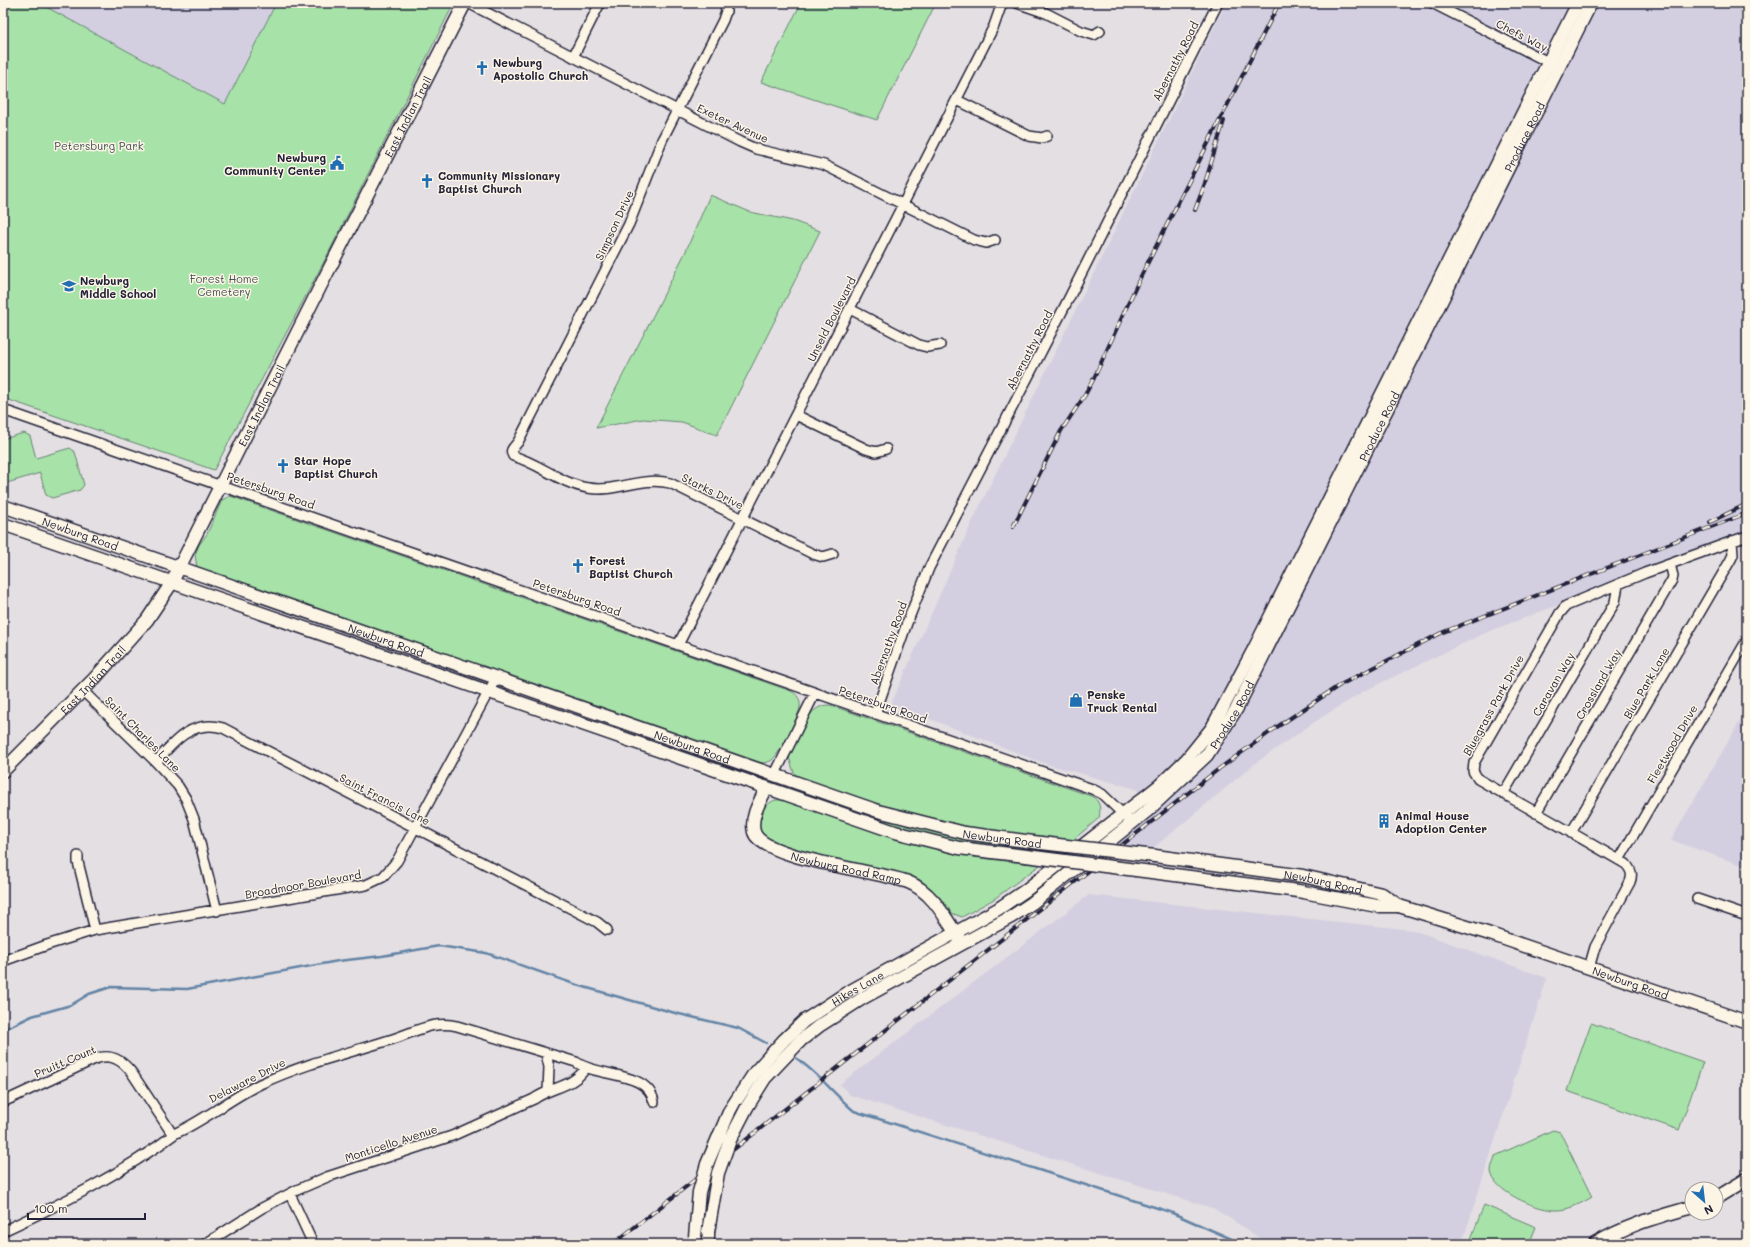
<svg xmlns="http://www.w3.org/2000/svg" width="1750" height="1247" font-family="Mali,sans-serif">
  <style>
    .built { fill: #d3cfe0 }
    .green { fill: #a7e2a8; stroke: #648272 }
    .lines { fill: none; stroke-linecap: round; stroke-linejoin: round }
    .stream { stroke: #6283a5; stroke-width: 2.5 }
    .street-casing { stroke: #22223b; stroke-width: 12 }
    .secondary-casing { stroke: #22223b; stroke-width: 15 }
    .street { stroke: #fcf5e5; stroke-width: 9 }
    .secondary { stroke: #fcf5e5; stroke-width: 12 }
    .rail-casing { stroke: #22223b; stroke-width: 4 }
    .rail { stroke: #fcf5e5; stroke-width: 2.5; stroke-dasharray: 8; stroke-linecap: butt }
    .secondary-bridge-casing { stroke: #22223b; stroke-width: 15; stroke-linecap: butt }
    .secondary-bridge { stroke: #fcf5e5; stroke-width: 12 }
    .labels { text-anchor: middle; dominant-baseline: central; stroke-width: 3; stroke-linejoin: round; paint-order: stroke }
    .street-label { font-size: 11px; fill: #22223b; stroke: #fcf5e5 }
    .poi-label { font-size: 11px; font-weight: bold; fill: #22223b; stroke: #fcf5e5; text-anchor: start }
    .park-label { font-size: 11px; fill: #435256; stroke: #fcf5e5 }
  </style>
  <rect width="100%" height="100%" fill="#e4dfe2"/>
  <filter id="ink" filterUnits="userSpaceOnUse"><feTurbulence type="fractalNoise" baseFrequency=".025" numOctaves="2"/><feDisplacementMap in="SourceGraphic" scale="8" xChannelSelector="R" yChannelSelector="G"/><feConvolveMatrix kernelMatrix="1 2 1 2 8 2 1 2 1" color-interpolation-filters="sRGB"/></filter>
  <g filter="url(#ink)">
    <path class="built" d="M3 3H276L225 104 3 398Z
      M1226 3H1747V532L1485 633 1366 690 1319 719 1257 762 1152 849 1113 844 1154 812 1136 789 1046 764 891 704 973 520Z
      M1747 709V867L1671 840Z
      M1089 895 1413 930 1547 978 1463 1240 1456 1244H1269L1215 1209 850 1095 840 1084Z"/>
    <path class="green" d="M3 3H39L225 104 276 3H444L452 7 329 252 214 470 3 398Z
      M801 3H936L877 120 761 82Z
      M710 195 750 212 793 221 820 231 717 435 682 422 643 419 596 428 685 253Z
      M24 433 30 436 36 458 70 448 75 452 84 485 80 490 52 498 46 495 40 473 7 483 3 481V439Z
      M230 496 791 691C797 694 801 700 800 707 799 716 779 755 772 760 766 764 761 763 754 762L197 568 195 555 199 545 207 534 222 500Z
      M830 705 1091 796C1100 800 1101 809 1099 818L1073 840C1032 835 989 832 947 824 898 815 851 795 804 780L794 773 789 757C796 738 807 704 830 705Z
      M793 785 1034 847 1036 851H1012L944 840 913 832 790 792Z
      M775 800H788L868 828 973 857 1040 865 994 899 962 917 951 913 904 876 775 844C772 841 767 839 764 836 753 823 761 806 775 800Z
      M1591 1023 1703 1062 1679 1130 1567 1091Z
      M1553 1130 1560 1132 1592 1197C1582 1203 1567 1211 1554 1210 1536 1209 1493 1192 1491 1171 1491 1166 1494 1161 1495 1156Z
      M1484 1205 1536 1227 1529 1244H1469Z"/>
    <g class="lines">
      <path class="stream" d="M3 1030 32 1016 71 1005 89 994 111 987 187 989 338 961 382 956 439 946 486 953 577 985 675 1013 738 1028 766 1043
        M796 1058C818 1073 834 1094 854 1111L1170 1212 1243 1244"/>
      <defs>
        <path id="street" d="M468 3 740 142 756 149 824 165 974 240 986 243 995 240
          M725 3 726 11 723 20 662 140 629 224 518 442C514 447 509 450 513 456 539 463 561 484 588 488 616 493 640 476 670 483L813 554 823 557 833 554
          M1017 3 1046 13 1081 31 1094 35 1100 31
          M1432 3 1554 65
          M573 57 600 3
          M957 100 1029 136 1042 138 1047 136
          M850 309 919 345 927 347 940 345
          M3 410 1092 789 1102 794 1127 818
          M796 415 866 449 876 452 886 449
          M678 645 994 26 1002 3
          M83 691 156 762 178 786 186 799 194 819 217 911
          M875 714 907 623 929 568 1068 300 1218 3
          M156 762C174 741 193 719 223 728L597 922 607 930
          M775 774 815 693
          M1503 794 1615 602 1618 585
          M1536 813 1672 580 1673 576 1670 564
          M1571 833 1730 561 1733 555 1732 541
          M78 856V862L95 930
          M1619 860 1747 640
          M1697 899 1747 916
          M3 961 47 945 95 930 366 885 383 877 397 861 496 678
          M1589 968 1595 947 1630 882C1633 874 1631 870 1626 864L1478 779 1473 771 1474 763 1560 613 1566 606 1645 573 1747 536
          M546 1054 549 1067 548 1091
          M3 1102 95 1059C111 1053 122 1060 132 1073L173 1135
          M290 1194 313 1244
          M3 1231C63 1203 123 1173 176 1133 205 1120 231 1098 260 1084 303 1064 348 1053 393 1039 415 1032 434 1020 457 1026L576 1062C598 1078 648 1070 654 1102
          M205 1244 262 1208 297 1190 327 1177 452 1136 534 1099C551 1087 573 1087 585 1069"/>
        <g id="secondary">
          <path id="s1" d="M3 506 878 811 965 833 1041 843"/>
          <path d="M3 524 895 832 959 848 1026 856"/>
          <path id="s2" d="M3 771 94 679 147 620 171 584 320 287 465 3"/>
          <path id="s3" d="M766 789C760 801 750 817 754 832 762 859 880 871 908 882 933 892 946 919 960 940"/>
          <path id="s4" d="M1155 856 1303 876 1382 894 1399 906 1490 934 1747 1022"/>
          <path d="M1136 870 1298 891 1377 906H1399"/>
          <path id="s5" d="M747 1107 765 1078 801 1040 819 1026 863 998 1011 917 1032 903 1147 811 1207 755 1237 708 1591 3"/>
          <path id="s6" d="M730 1110 755 1072 784 1040 804 1021 845 994 998 909 1026 890 1159 786 1187 759 1212 728 1254 649 1578 3"/>
          <path d="M1716 1198 1747 1179"/>
          <path d="M708 1244V1232"/>
          <path d="M1595 1244C1626 1225 1658 1217 1692 1207"/>
        </g>
      </defs>
      <use href="#street" class="street-casing"/>
      <use href="#secondary" class="secondary-casing"/>
      <use href="#street" class="street"/>
      <use href="#secondary" class="secondary"/>
      <defs>
        <path id="rail" d="M1195 210 1204 186 1224 121
          M1710 522 1747 504
          M1013 527 1061 431 1085 395 1094 378 1139 280 1279 3
          M613 1244 1220 768 1277 727 1340 685 1441 633 1747 513"/>
      </defs>
      <use href="#rail" class="rail-casing"/>
      <use href="#rail" class="rail"/>
      <defs>
        <path id="secondary-bridge" d="M1041 843 1155 856
          M1026 856 1136 870
          M708 1232 718 1173 730 1140 747 1107
          M695 1237 699 1192 707 1164 730 1110"/>
      </defs>
      <use href="#secondary-bridge" class="secondary-bridge-casing"/>
      <use href="#secondary-bridge" class="secondary-bridge"/>
    </g>
  </g>
  <defs>
    <symbol id="church-bare" viewBox="-9 -9 18 18"><path d="M-1.2-6h2.4v3.5h3.3v2.4h-3.3V6h-2.4V-.1h-3.3v-2.4h3.3Z" fill="#1f6fb2" stroke="#fcf5e5" stroke-width="2.5" paint-order="stroke"/></symbol>
    <symbol id="civic-bare" viewBox="-9 -9 18 18"><path d="M-.6-6.5H3V-4.5H.6V-3L4-1V1h2V6H-6V1h2V-1L-.6-3ZM-1.2 2.5V6h2.4V2.5Z" fill="#1f6fb2" stroke="#fcf5e5" stroke-width="2.5" paint-order="stroke"/></symbol>
    <symbol id="school-bare" viewBox="-9 -9 18 18"><path d="M0-5L7-2L0 1L-7-2ZM-4 1L0 2.5L4 1V4Q0 6-4 4Z" fill="#1f6fb2" stroke="#fcf5e5" stroke-width="2.5" paint-order="stroke"/></symbol>
    <symbol id="shop-bare" viewBox="-9 -9 18 18"><path d="M-5-2.5h2.3a2.7 3.5 0 0 1 5.4 0H5L5.5 6h-11ZM-1.5-2.5h3a1.5 2.3 0 0 0-3 0Z" fill="#1f6fb2" stroke="#fcf5e5" stroke-width="2.5" paint-order="stroke"/></symbol>
    <symbol id="building-bare" viewBox="-9 -9 18 18"><path d="M-4-6H4V6H1V3H-1V6H-4ZM-2.5-4.3h1.7v1.8h-1.7ZM.8-4.3h1.7v1.8H.8ZM-2.5-1h1.7V.8h-1.7ZM.8-1h1.7V.8H.8Z" fill="#1f6fb2" stroke="#fcf5e5" stroke-width="2.5" paint-order="stroke"/></symbol>
  </defs>
  <g fill-rule="evenodd">
    <use href="#church-bare" x="472" y="58" width="20" height="20"/>
    <use href="#civic-bare" x="327" y="153" width="20" height="20"/>
    <use href="#church-bare" x="417" y="171" width="20" height="20"/>
    <use href="#school-bare" x="59" y="276" width="20" height="20"/>
    <use href="#church-bare" x="273" y="456" width="20" height="20"/>
    <use href="#church-bare" x="568" y="556" width="20" height="20"/>
    <use href="#shop-bare" x="1066" y="690" width="20" height="20"/>
    <use href="#building-bare" x="1374" y="811" width="20" height="20"/>
  </g>
  <g class="labels">
    <g class="street-label">
      <text transform="translate(1522 35) rotate(27)">Chefs Way</text>
      <text transform="translate(1175 61) rotate(-63)">Abernathy Road</text>
      <text stroke="none"><textPath href="#s2" startOffset="776">East Indian Trail</textPath></text>
      <text transform="translate(733 123) rotate(25)">Exeter Avenue</text>
      <text stroke="none"><textPath href="#s5" startOffset="1280">Produce Road</textPath></text>
      <text transform="translate(614 225) rotate(-65)">Simpson Drive</text>
      <text transform="translate(831 319) rotate(-63)">Unseld Boulevard</text>
      <text transform="translate(1029 350) rotate(-63)">Abernathy Road</text>
      <text stroke="none"><textPath href="#s2" startOffset="452">East Indian Trail</textPath></text>
      <text stroke="none"><textPath href="#s5" startOffset="956">Produce Road</textPath></text>
      <text transform="translate(271 490) rotate(19)">Petersburg Road</text>
      <text transform="translate(713 491) rotate(26)">Starks Drive</text>
      <text stroke="none"><textPath href="#s1" startOffset="82">Newburg Road</textPath></text>
      <text transform="translate(577 597) rotate(19)">Petersburg Road</text>
      <text stroke="none"><textPath href="#s1" startOffset="406">Newburg Road</textPath></text>
      <text transform="translate(888 643) rotate(-70)">Abernathy Road</text>
      <text stroke="none"><textPath href="#s2" startOffset="128">East Indian Trail</textPath></text>
      <text transform="translate(1646 683) rotate(-60)">Blue Park Lane</text>
      <text transform="translate(1553 684) rotate(-60)">Caravan Way</text>
      <text transform="translate(1598 684) rotate(-60)">Crossland Way</text>
      <text transform="translate(883 704) rotate(19)">Petersburg Road</text>
      <text transform="translate(1493 705) rotate(-61)">Bluegrass Park Drive</text>
      <text stroke="none"><textPath href="#s5" startOffset="632">Produce Road</textPath></text>
      <text transform="translate(143 734) rotate(45)">Saint Charles Lane</text>
      <text transform="translate(1672 744) rotate(-60)">Fleetwood Drive</text>
      <text stroke="none"><textPath href="#s1" startOffset="730">Newburg Road</textPath></text>
      <text transform="translate(385 799) rotate(27)">Saint Francis Lane</text>
      <text stroke="none"><textPath href="#s1" startOffset="1054">Newburg Road</textPath></text>
      <text stroke="none"><textPath href="#s3" startOffset="147">Newburg Road Ramp</textPath></text>
      <text stroke="none"><textPath href="#s4" startOffset="170">Newburg Road</textPath></text>
      <text transform="translate(303 884) rotate(-10)">Broadmoor Boulevard</text>
      <text stroke="none"><textPath href="#s4" startOffset="495">Newburg Road</textPath></text>
      <text stroke="none"><textPath href="#s6" startOffset="179">Hikes Lane</textPath></text>
      <text transform="translate(65 1061) rotate(-23)">Pruitt Court</text>
      <text transform="translate(247 1080) rotate(-27)">Delaware Drive</text>
      <text transform="translate(391 1143) rotate(-18)">Monticello Avenue</text>
    </g>
    <g class="poi-label">
      <text x="493" y="62">Newburg<tspan x="493" dy="13">Apostolic Church</tspan></text>
      <text x="326" y="157" text-anchor="end">Newburg<tspan x="326" dy="13">Community Center</tspan></text>
      <text x="438" y="175">Community Missionary<tspan x="438" dy="13">Baptist Church</tspan></text>
      <text x="80" y="280">Newburg<tspan x="80" dy="13">Middle School</tspan></text>
      <text x="294" y="460">Star Hope<tspan x="294" dy="13">Baptist Church</tspan></text>
      <text x="589" y="560">Forest<tspan x="589" dy="13">Baptist Church</tspan></text>
      <text x="1087" y="694">Penske<tspan x="1087" dy="13">Truck Rental</tspan></text>
      <text x="1395" y="815">Animal House<tspan x="1395" dy="13">Adoption Center</tspan></text>
    </g>
    <g class="park-label">
      <text x="99" y="145">Petersburg Park</text>
      <text x="224" y="278">Forest Home<tspan x="224" dy="13">Cemetery</tspan></text>
    </g>
  </g>
  <rect width="1750" height="1247" fill="none" stroke="#fcf5e5" stroke-width="16"/>
  <rect x="8" y="8" width="1734" height="1231" fill="none" stroke="#22223b" stroke-width="1.5" filter="url(#ink)"/>
  <g transform="translate(1704 1201) rotate(152)"><circle r="19" fill="#fcf5e5" stroke="#a5a1a1"/>
  <path d="M0-3L7 15L0 10L-7 15Z" fill="#1f6fb2"/>
  <text y="-6" font-size="11" font-weight="bold" text-anchor="middle" fill="#22223b">N</text>
  </g>
  <path d="M28 1213v6h117v-6" fill="none" stroke="#22223b" stroke-width="2"/>
  <text x="34" y="1213" font-size="12" fill="#22223b" stroke="#fcf5e5" stroke-width="3" paint-order="stroke">100 m</text>
</svg>
